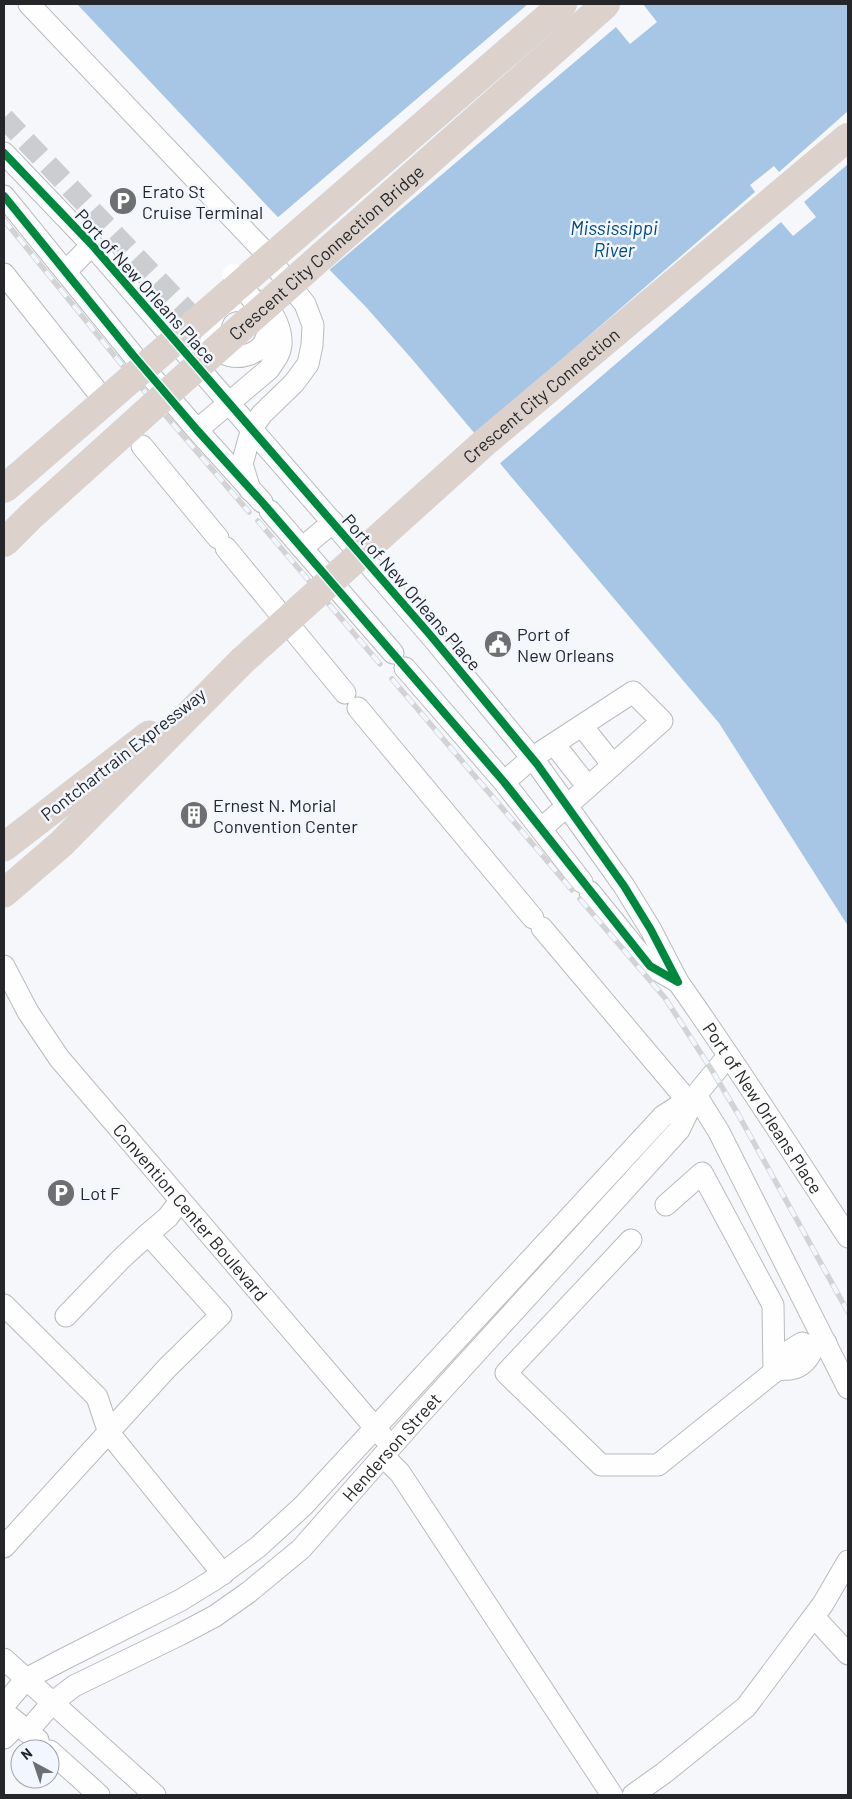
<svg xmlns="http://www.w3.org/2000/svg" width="852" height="1799" font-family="Barlow,sans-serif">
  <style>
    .water { fill: #a7c5e5 }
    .pier { fill: #f5f7fb }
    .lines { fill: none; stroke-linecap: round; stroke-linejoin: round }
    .minor-tunnel { stroke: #cbcdd1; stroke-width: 21; stroke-dasharray: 21 11; stroke-linecap: butt }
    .minor-casing { stroke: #babbbe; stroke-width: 23 }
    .highway-casing { stroke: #d3d5d7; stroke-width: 29 }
    .minor { stroke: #fefefe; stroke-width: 21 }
    .highway { stroke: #ddd2cb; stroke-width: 28 }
    .rail-casing { stroke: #d3d3d5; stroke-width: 5.5 }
    .rail { stroke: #f2f6fe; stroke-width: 4; stroke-dasharray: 11; stroke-linecap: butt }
    .minor-bridge-casing { stroke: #babbbe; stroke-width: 23; stroke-linecap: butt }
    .highway-bridge-casing { stroke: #d3d5d7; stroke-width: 29; stroke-linecap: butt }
    .minor-bridge { stroke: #fefefe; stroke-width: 21 }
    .highway-bridge { stroke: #ddd2cb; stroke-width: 28 }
    .cycleway-casing { stroke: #f2f6fe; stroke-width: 11 }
    .cycleway { stroke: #00873e; stroke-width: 8 }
    .labels { text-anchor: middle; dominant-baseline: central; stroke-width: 5; stroke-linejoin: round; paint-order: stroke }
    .poi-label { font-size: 18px; fill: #242629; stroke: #f2f6fe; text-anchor: start }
    .street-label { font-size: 18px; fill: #242629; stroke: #f2f6fe }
    .water-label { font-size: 19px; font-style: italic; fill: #04497e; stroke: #f2f6fe }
  </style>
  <rect width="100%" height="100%" fill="#f5f7fb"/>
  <path class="water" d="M77 4H848V926L719 723 411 358 366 307 271 210Z"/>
  <path class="pier" d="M528 4H643L657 22 630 44 616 27 328 271 276 219Z
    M848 111V164L804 202 816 217 793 236 781 222 498 465 473 436 755 192 750 185 774 166 779 172Z"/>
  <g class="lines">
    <path class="minor-tunnel" d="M4 118 189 313
      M100 395 137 440"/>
    <defs>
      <g id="minor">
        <path d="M29 4 261 248 305 304 313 325 312 345 308 364 294 383 262 414 252 428 242 464 250 490"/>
        <path d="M4 153 92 245 431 636 537 764 624 886 651 930 678 982 650 966 590 892"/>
        <path d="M4 196 133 355 197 430 262 502"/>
        <path d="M66 271 92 245"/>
        <path d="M4 274 100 395"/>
        <path d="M197 430 269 369C274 361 280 355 281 345 282 331 275 313 263 304 258 300 251 300 245 300 237 300 229 301 223 305 215 310 211 319 210 328 208 378 300 357 255 303"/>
        <path d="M142 446 218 538"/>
        <path d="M270 511 393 653"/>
        <path d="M226 548 345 693"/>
        <path d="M302 548 333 522"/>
        <path d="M405 668 504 782 582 882"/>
        <path d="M358 708 533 918"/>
        <path d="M582 726 613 765"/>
        <path d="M554 744 588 787"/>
        <path d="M504 782 532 758 633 692 662 721 541 829"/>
        <path d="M542 928 687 1100"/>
        <path id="s1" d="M4 966 28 1012 59 1058 383 1437"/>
        <path id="s2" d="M678 982C737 1065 792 1152 848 1237"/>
        <path d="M696 1095 719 1132 848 1388"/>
        <path d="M666 1205 702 1173 773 1305 774 1372"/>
        <path d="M631 1240 506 1373 601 1465H658L774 1372C780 1368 783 1370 790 1369 802 1368 810 1357 813 1348"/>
        <path d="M4 1305 97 1397 109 1433 223 1574"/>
        <path d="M66 1316 121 1259 148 1234"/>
        <path d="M780 1368 781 1356 802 1343 813 1348 826 1343"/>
        <path d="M383 1456 400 1473 612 1795"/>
        <path d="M4 1547 167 1368 221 1315 148 1234 168 1217 180 1201"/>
        <path d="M814 1617 848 1654"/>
        <path d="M4 1659 155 1795"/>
        <path d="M4 1705 26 1679 64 1659 181 1600 215 1579 258 1547 303 1506 663 1116 696 1095"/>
        <path d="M4 1712 38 1740"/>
        <path id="s3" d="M27 1732 52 1703 74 1686 181 1634 215 1616 249 1592 301 1549 413 1422 679 1130 696 1095 728 1056"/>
        <path d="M4 1738 18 1724"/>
        <path d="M50 1751 99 1795"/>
        <path d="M633 1795 664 1773 746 1707 823 1604 848 1561"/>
      </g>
      <path id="highway" d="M4 847 149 735
        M4 893 61 844 242 661"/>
    </defs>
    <use href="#minor" class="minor-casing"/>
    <use href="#highway" class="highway-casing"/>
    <use href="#minor" class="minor"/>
    <use href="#highway" class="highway"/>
    <defs>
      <path id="rail" d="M4 220 122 365 249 512
        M258 521 380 664
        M392 679 572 890
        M580 899 665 998 713 1072 738 1114 848 1312"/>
    </defs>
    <use href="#rail" class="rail-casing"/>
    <use href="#rail" class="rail"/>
    <defs>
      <path id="minor-bridge" d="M233 274 255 303"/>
      <g id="highway-bridge">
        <path d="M4 489 563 4"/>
        <path id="s4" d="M4 543 30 517 182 380 606 4"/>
        <path id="s5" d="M242 661 484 443 848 137"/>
      </g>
    </defs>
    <use href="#minor-bridge" class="minor-bridge-casing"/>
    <use href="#highway-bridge" class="highway-bridge-casing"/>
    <use href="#minor-bridge" class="minor-bridge"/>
    <use href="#highway-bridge" class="highway-bridge"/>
    <defs>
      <path id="cycleway" d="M4 153 92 245 431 636 537 764 624 886 651 930 678 982 650 966 504 782 262 502 197 430 133 355 4 196"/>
    </defs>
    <use href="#cycleway" class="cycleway-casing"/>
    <use href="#cycleway" class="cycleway"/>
  </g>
  <defs>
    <symbol id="parking-disc" viewBox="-11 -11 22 22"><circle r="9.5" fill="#6d6f72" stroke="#f2f6fe"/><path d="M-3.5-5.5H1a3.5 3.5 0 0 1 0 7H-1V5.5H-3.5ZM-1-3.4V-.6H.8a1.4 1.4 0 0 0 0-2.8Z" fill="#fff"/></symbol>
    <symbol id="civic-disc" viewBox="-11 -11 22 22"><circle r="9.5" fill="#6d6f72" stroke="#f2f6fe"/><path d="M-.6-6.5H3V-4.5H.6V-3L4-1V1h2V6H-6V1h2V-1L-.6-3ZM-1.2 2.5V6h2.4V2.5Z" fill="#fff"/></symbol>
    <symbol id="building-disc" viewBox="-11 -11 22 22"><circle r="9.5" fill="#6d6f72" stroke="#f2f6fe"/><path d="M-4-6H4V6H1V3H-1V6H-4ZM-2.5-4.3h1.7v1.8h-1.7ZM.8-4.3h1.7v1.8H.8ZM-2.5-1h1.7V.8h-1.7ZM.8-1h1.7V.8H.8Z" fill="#fff"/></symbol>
  </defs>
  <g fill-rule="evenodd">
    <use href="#parking-disc" x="107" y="185" width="32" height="32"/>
    <use href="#civic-disc" x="482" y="628" width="32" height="32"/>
    <use href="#building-disc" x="178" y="799" width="32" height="32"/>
    <use href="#parking-disc" x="45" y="1177" width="32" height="32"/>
  </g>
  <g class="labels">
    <g class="poi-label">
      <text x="142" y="191">Erato St<tspan x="142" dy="21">Cruise Terminal</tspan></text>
      <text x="517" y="634">Port of<tspan x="517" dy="21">New Orleans</tspan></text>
      <text x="213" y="805">Ernest N. Morial<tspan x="213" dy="21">Convention Center</tspan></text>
      <text x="80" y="1193">Lot F</text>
    </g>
    <g class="street-label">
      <text stroke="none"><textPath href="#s4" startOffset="434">Crescent City Connection Bridge</textPath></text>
      <text transform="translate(146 286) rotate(48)">Port of New Orleans Place</text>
      <text stroke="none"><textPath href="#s5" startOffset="400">Crescent City Connection</textPath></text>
      <text transform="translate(412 592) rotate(49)">Port of New Orleans Place</text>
      <text transform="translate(123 754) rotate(-38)">Pontchartrain Expressway</text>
      <text stroke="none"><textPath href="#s2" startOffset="152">Port of New Orleans Place</textPath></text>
      <text stroke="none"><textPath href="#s1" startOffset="310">Convention Center Boulevard</textPath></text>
      <text stroke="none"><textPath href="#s3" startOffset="469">Henderson Street</textPath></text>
    </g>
    <g class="water-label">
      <text x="614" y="227">Mississippi<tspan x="614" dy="22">River</tspan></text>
    </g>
  </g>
  <rect width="852" height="1799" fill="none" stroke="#242629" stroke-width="10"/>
  <g transform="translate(35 1764) rotate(320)"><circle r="24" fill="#f2f6fe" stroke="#a0a3a9"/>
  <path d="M0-4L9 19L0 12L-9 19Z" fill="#6d6f72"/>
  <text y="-8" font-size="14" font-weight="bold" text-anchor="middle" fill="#242629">N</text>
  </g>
</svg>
